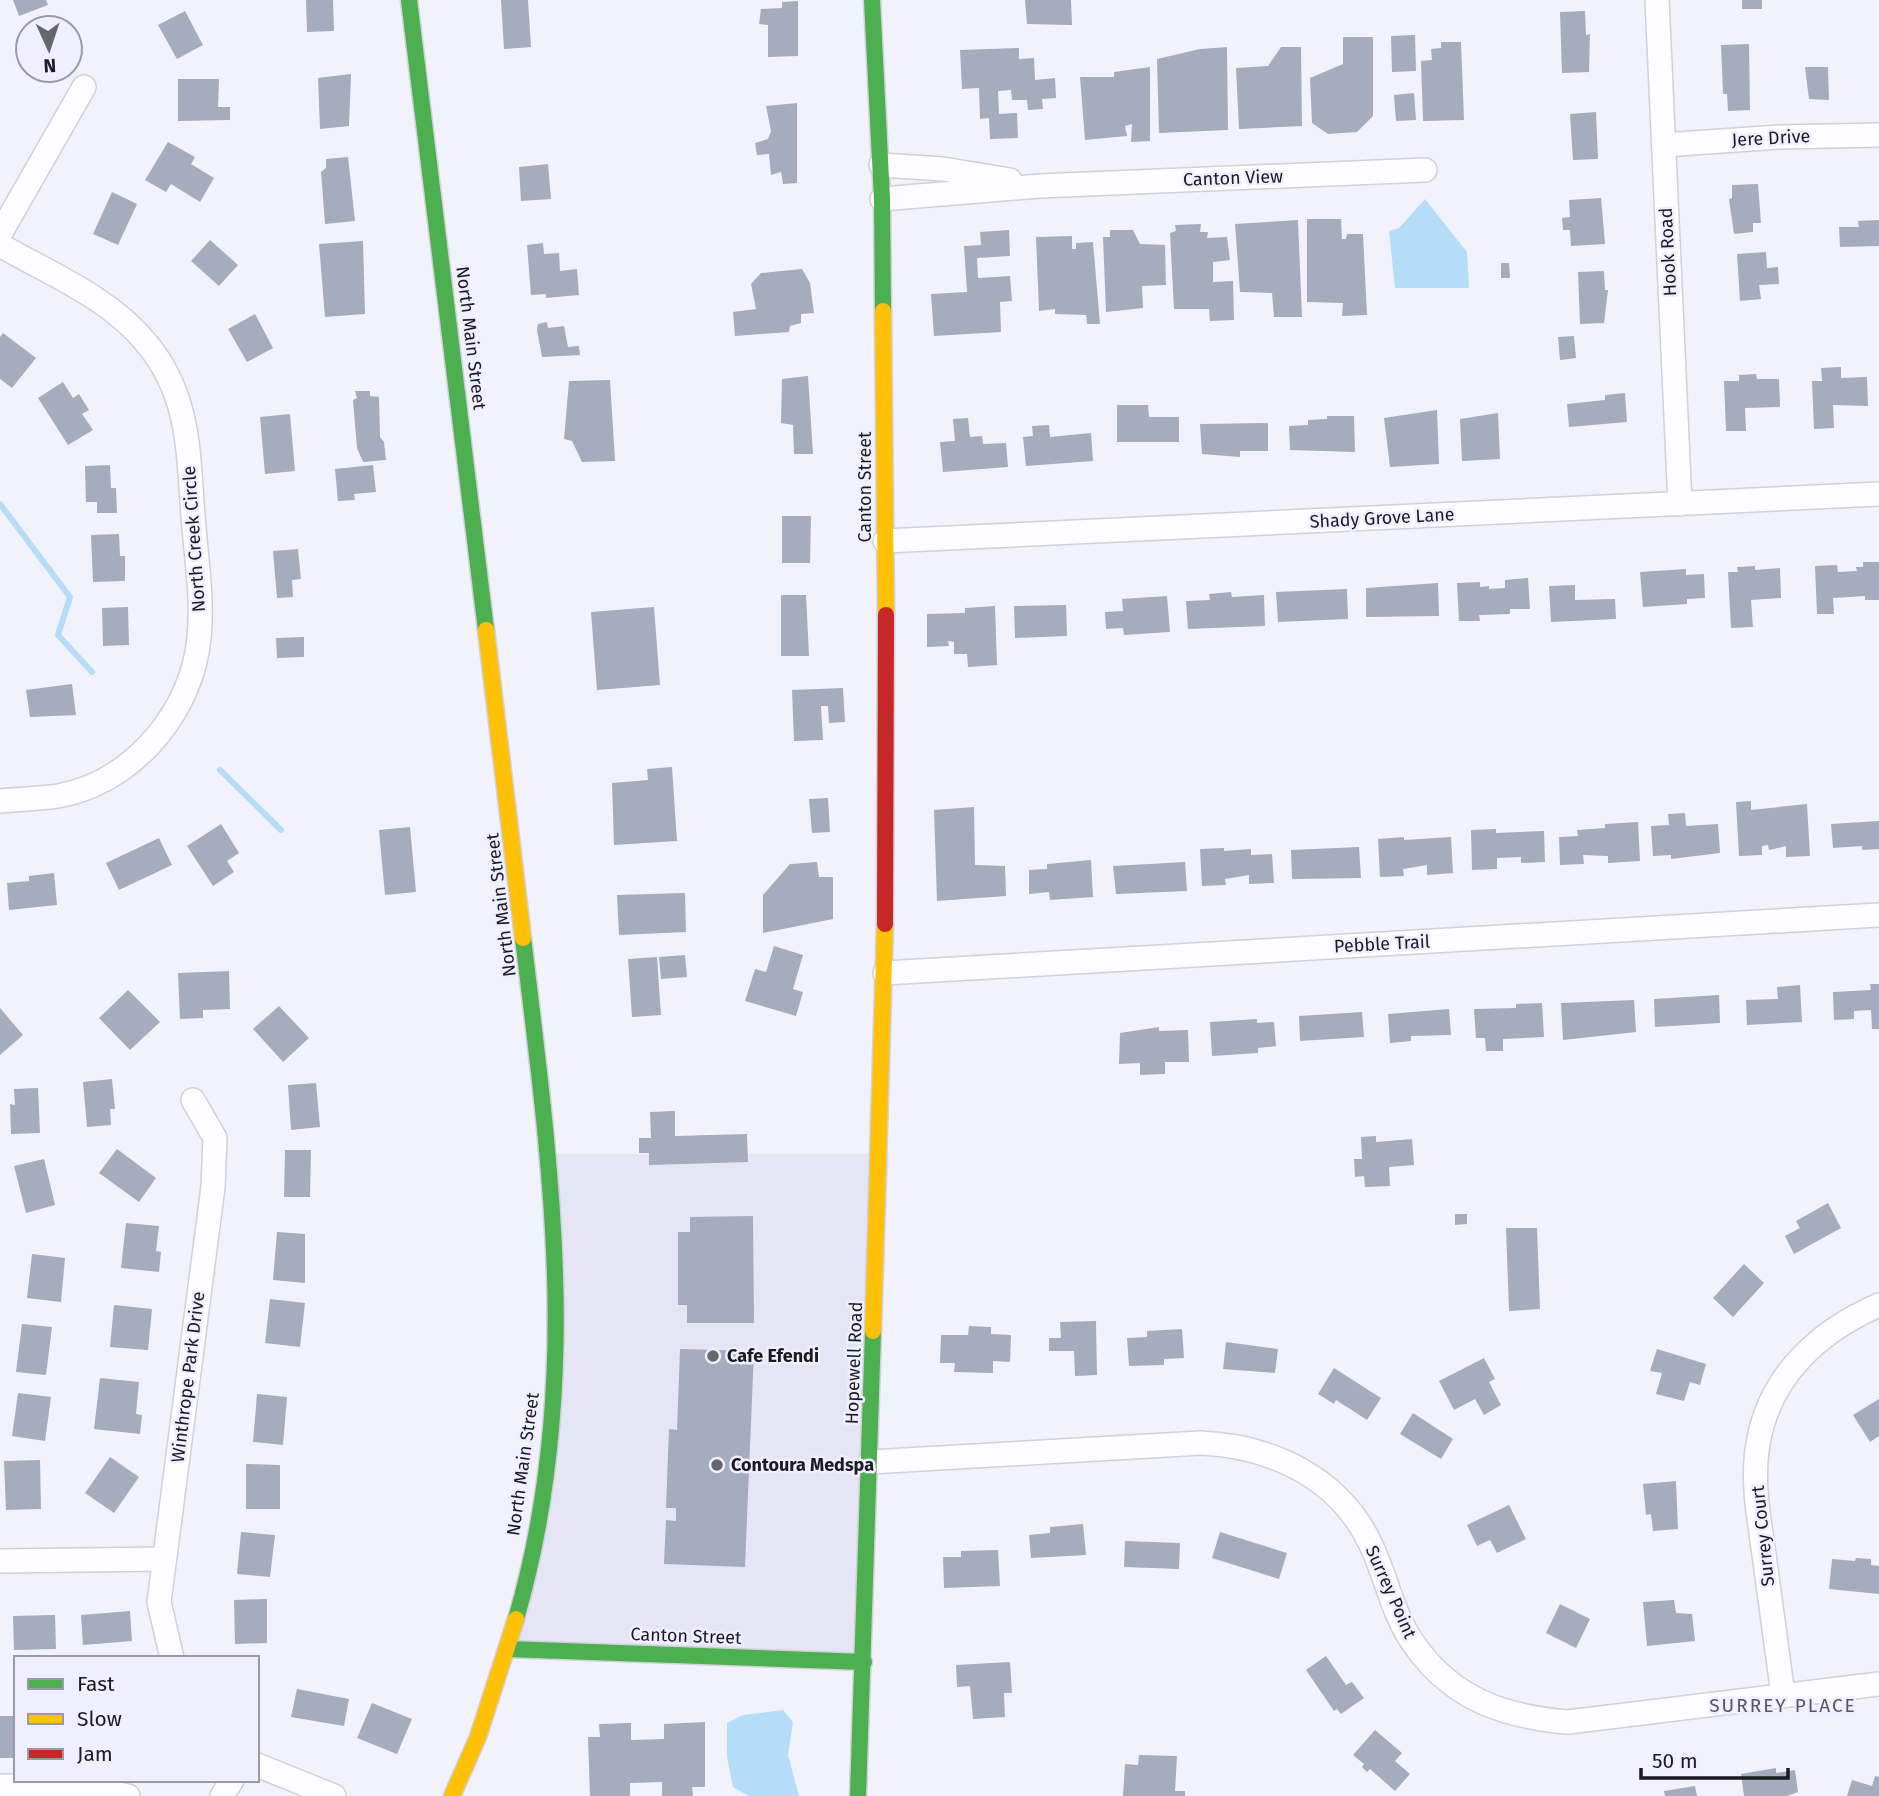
<svg xmlns="http://www.w3.org/2000/svg" width="1879" height="1796" font-family="'Fira Sans',sans-serif">
  <style>
    .built { fill: #e5e5f6 }
    .water { fill: #b6ddf8 }
    .lines { fill: none; stroke-linecap: round; stroke-linejoin: round }
    .stream { stroke: #b6ddf8; stroke-width: 6 }
    .building { fill: #a4acbe }
    .street-casing { stroke: #d0d0d7; stroke-width: 26 }
    .fast-casing { stroke: #d0d0d7; stroke-width: 19 }
    .slow-casing { stroke: #d0d0d7; stroke-width: 19 }
    .jam-casing { stroke: #d0d0d7; stroke-width: 19 }
    .street { stroke: #fdfdff; stroke-width: 23 }
    .fast { stroke: #4caf50; stroke-width: 16 }
    .slow { stroke: #ffc107; stroke-width: 16 }
    .jam { stroke: #c62828; stroke-width: 16 }
    .poi-dot { fill: #66666d; stroke: #efefff; stroke-width: 2.5 }
    .labels { text-anchor: middle; dominant-baseline: central; stroke-width: 5; stroke-linejoin: round; paint-order: stroke }
    .street-label { font-size: 18px; fill: #1b1a20; stroke: #efefff }
    .poi-label { font-size: 18px; font-weight: bold; fill: #1b1a20; stroke: #efefff; text-anchor: start }
    .neighbourhood-label { font-size: 19px; letter-spacing: 2px; fill: #565562; stroke: #efefff }
  </style>
  <rect width="100%" height="100%" fill="#f2f2fc"/>
  <path class="built" d="M557 1154H889L862 1654 506 1643 540 1514Z"/>
  <path class="water" d="M1425 199 1467 252 1469 288H1395L1389 231 1399 228Z
    M783 1710 793 1722 788 1755 799 1796H749L733 1787 727 1757V1723L743 1715Z"/>
  <g class="lines">
    <path class="stream" d="M0 504 70 597 58 635 92 672
      M220 770 281 830"/>
  </g>
  <path class="building" d="M13 0H46L48 5 19 16Z
    M306 0H333L334 31 307 32Z
    M501 0H528L531 47 504 49Z
    M1025 0H1071L1072 25 1027 24Z
    M1742 0H1762V9H1742Z
    M798 1V56L768 57V25L759 24 761 9 782 8V2Z
    M185 11 203 45 177 59 158 25Z
    M1585 11 1586 35 1590 34 1589 72 1562 73 1560 12Z
    M1415 35 1416 71 1392 72 1391 36Z
    M1343 37H1373V116L1357 132 1328 134 1312 123 1310 78 1343 64Z
    M1441 42H1461L1464 120 1423 121 1421 61 1432 60 1431 49 1441 48Z
    M1749 44 1750 110 1728 111 1727 94H1723L1721 45Z
    M1227 47 1228 130 1159 133 1157 59 1200 49Z
    M1281 47H1301L1302 126 1239 129 1236 68 1268 66Z
    M1019 48V59L1034 58 1035 80 1055 78 1056 98 1042 99 1043 109 1028 110 1027 100H1012L1011 90 998 91 999 114 1017 113 1018 138 990 139 989 118 980 119 979 88 962 89 960 50Z
    M1150 67V141L1131 142 1132 124 1125 126 1127 136 1085 140 1080 77H1114V72Z
    M1805 67H1828L1829 100 1809 99Z
    M351 74 349 126 320 129 318 78Z
    M178 79H219L218 107H230V120L178 121Z
    M1414 93 1416 120 1396 121 1394 95Z
    M797 103V183L783 184 781 172 771 175 769 154 757 155 755 143 768 139 771 131 766 106Z
    M1596 112 1598 159 1573 160 1570 114Z
    M168 142 195 157 191 164 214 178 200 202 171 184 166 192 145 180Z
    M348 157 355 221 325 224 321 172 326 168V159Z
    M548 164 551 199 521 201 519 167Z
    M1758 184 1761 223H1753V232L1734 234 1729 199 1732 198V185Z
    M112 192 137 204 118 245 93 234Z
    M1601 198 1605 244 1571 246 1570 230H1563L1562 218 1570 217 1569 200Z
    M1307 219H1341L1342 239H1346L1347 234H1363L1367 315 1342 316 1343 303 1307 302Z
    M1298 220 1302 317H1274L1272 293 1240 292 1235 224Z
    M1879 220V246L1840 247 1839 227H1859L1858 221Z
    M1201 224 1200 232H1208L1207 238 1227 237 1230 260 1213 262V282L1233 281 1234 320 1210 321 1209 309H1174L1170 233 1176 231 1175 225Z
    M1009 230 1010 256 977 258 978 278 1010 276 1012 301 1000 302 1001 332 934 336 931 294 967 292 964 246 981 245 980 232Z
    M1110 230H1133L1140 244 1165 245 1166 285 1142 286 1143 308 1106 312 1103 237H1110Z
    M1072 236V249H1076V243L1093 242 1100 324H1087L1086 315 1055 314V309L1039 311 1036 237Z
    M210 240 238 265 219 286 191 261Z
    M363 241 365 314 325 317 319 244Z
    M543 243 544 254 559 253 560 271 577 269 579 295 546 298V294L531 295 527 245Z
    M1766 252 1767 268 1778 267 1779 284 1759 285 1761 299 1740 301 1737 254Z
    M1501 263H1509L1510 278H1501Z
    M802 269 810 283 814 313 801 314V323L790 326 789 332 735 336 733 312 756 309 751 284 761 273Z
    M1604 271 1605 290H1608L1604 323 1580 324 1578 272Z
    M255 314 273 348 247 362 228 329Z
    M547 322 548 328 564 326 568 347 579 346 580 355 542 357 537 330 538 324Z
    M3 333 36 358 12 388 0 379V337Z
    M1574 336 1576 358 1560 360 1558 337Z
    M1841 367V378L1867 377 1868 406 1833 405 1834 428 1814 429 1812 381H1822L1821 368Z
    M1756 374 1757 379H1779L1780 407 1745 408 1746 431H1726L1724 381H1739V375Z
    M808 376 813 454H794L793 425 781 423 782 379Z
    M610 380 615 461 582 462 572 441 564 439 569 381Z
    M63 382 73 398 79 394 89 410 82 414 93 430 68 445 38 398Z
    M355 391H370V396L379 397 380 437 384 442 386 460 363 462 357 448 353 400 357 398Z
    M1625 393 1627 422 1569 427 1567 404 1605 400V395Z
    M1117 405H1148L1149 417H1179V442H1117Z
    M1437 410 1439 464 1390 467 1384 418Z
    M1498 413 1500 459 1462 461 1460 419Z
    M290 414 295 471 265 474 260 417Z
    M1327 416H1354L1355 452 1290 450 1289 426 1308 425V420L1327 419Z
    M968 418 970 437 982 436 983 444 1006 443 1008 467 943 472 940 442 955 441 953 419Z
    M1268 423V451H1240V457L1202 454 1200 424Z
    M1049 425 1050 437 1091 433 1093 461 1026 466 1023 437 1033 436 1032 426Z
    M110 465 111 488H116L117 513H97V502H86L85 466Z
    M373 465 376 492 354 494 355 500 338 501 335 469Z
    M782 516H811L810 563H782Z
    M119 534 120 556H125V581L93 582 91 535Z
    M298 549 301 579 292 580 293 597 277 598 273 551Z
    M1863 562H1879V600H1865V596L1833 598 1834 614H1817L1815 566 1837 565 1838 572 1857 571 1856 567H1863Z
    M1755 566V570L1780 568 1781 598 1751 600 1753 627 1731 628 1728 572H1738L1737 567Z
    M1686 569V575L1704 574 1705 598 1687 599V604L1643 607 1640 572Z
    M1528 578 1530 609H1510V614L1479 615 1480 621H1459L1457 583 1480 582V587L1489 586V589L1505 588V580Z
    M1438 583 1439 616 1366 617V588Z
    M1575 585V600L1615 599 1616 619 1551 622 1549 586Z
    M1347 589 1348 619 1278 622 1276 592Z
    M1231 592 1232 597 1264 595 1265 626 1188 629 1186 601 1210 600 1209 594Z
    M781 595H806L809 656H781Z
    M1167 596 1170 632 1124 635 1123 628 1106 629 1105 612 1123 611 1122 599Z
    M1066 605 1067 636 1015 638 1014 606Z
    M995 606 997 665 968 667 967 654H954V642L948 641 949 646 927 647V614L965 613V608Z
    M128 607 129 645 103 646 102 608Z
    M654 607 660 685 597 690 591 612Z
    M304 637V657L277 658 276 638Z
    M72 684 76 715 30 717 26 690Z
    M843 688 845 722 829 723 828 706H821L823 740 794 741 792 690Z
    M672 767 677 841 614 845 612 783 648 780 647 769Z
    M828 798 830 832 812 833 809 799Z
    M1751 801V810L1807 804 1810 856 1786 857V846L1769 850 1768 845 1762 846V855L1739 856 1736 802Z
    M974 807 975 865 1005 866 1006 896 937 901 934 810Z
    M1685 813 1686 826 1718 824 1720 853 1671 859V855L1653 856 1651 826 1669 825 1668 814Z
    M1879 821V849L1862 850V846L1833 848 1831 824Z
    M1638 822 1640 861 1608 863V856L1583 855 1584 864 1560 865 1559 837 1578 836 1577 830 1605 828V824Z
    M221 824 239 853 227 861 234 872 213 886 187 846Z
    M410 827 416 892 385 895 379 830Z
    M1496 829V833L1544 831 1545 862 1521 863V857L1497 858V869L1472 870 1471 830Z
    M1404 837V840L1451 837 1453 873 1427 875V865L1403 869 1404 876 1380 877 1378 839Z
    M159 838 172 865 119 890 106 863Z
    M1359 847 1361 878 1292 879 1291 850Z
    M1224 848V851L1251 849V855L1272 854 1274 883 1249 884V875L1225 879 1226 885 1202 886 1200 849Z
    M1091 860 1093 897 1050 900 1049 892 1029 894V870L1047 869V864Z
    M817 862 819 877H833V919L763 933V895L790 864Z
    M1185 862 1187 891 1116 894 1113 866Z
    M54 873 57 905 9 910 7 883 29 881V876Z
    M685 893 686 932 619 935 617 895Z
    M774 946 803 955 793 989 803 992 796 1016 745 1001 755 969 766 972Z
    M685 955 687 977 661 979 659 957Z
    M657 957 661 1015 632 1017 628 959Z
    M229 971 230 1009 203 1010V1018L180 1019 178 973Z
    M1870 984H1879V1029H1872L1871 1010 1854 1011V1019L1834 1020 1833 992 1871 990Z
    M1800 985 1802 1022 1747 1025 1746 1000 1778 999 1777 987Z
    M128 990 160 1022 130 1050 99 1018Z
    M1719 995 1720 1023 1655 1027 1654 999Z
    M1634 1000 1636 1032 1563 1040 1561 1003Z
    M1542 1003 1544 1037 1503 1039V1051H1486L1485 1038H1476L1474 1009 1516 1008V1004Z
    M279 1006 309 1038 283 1062 253 1029Z
    M0 1008 23 1035 0 1055Z
    M1449 1009 1451 1035 1411 1036V1041L1390 1043 1388 1014Z
    M1362 1012 1364 1037 1300 1041 1299 1016Z
    M1257 1019V1023L1274 1022 1276 1046 1258 1048V1053L1212 1056 1210 1022Z
    M1159 1027V1031L1188 1030 1189 1062H1165V1074L1140 1075V1063L1119 1064 1120 1033Z
    M112 1079 115 1109H110L111 1125 87 1127 83 1082Z
    M316 1083 320 1127 291 1130 288 1085Z
    M38 1088 40 1133 11 1134 10 1104 15 1105 14 1089Z
    M675 1111V1136L747 1134 748 1162 649 1165V1153H639V1138H651L650 1112Z
    M1376 1136V1142L1412 1139 1414 1165 1389 1167 1390 1186 1365 1187 1364 1176 1355 1177 1354 1159H1362L1361 1137Z
    M117 1149 156 1178 139 1202 99 1173Z
    M285 1150H311L310 1197H284Z
    M44 1159 55 1205 26 1213 14 1166Z
    M1828 1203 1841 1228 1794 1254 1785 1236 1800 1228 1796 1221Z
    M1455 1214H1467V1224L1455 1225Z
    M753 1216 754 1323H687V1305H678V1232H690V1217Z
    M126 1223 159 1226 156 1251 161 1252 159 1272 121 1268Z
    M1506 1228H1537L1540 1309 1509 1311Z
    M277 1232 305 1234V1283L273 1280Z
    M32 1254 65 1258 61 1302 27 1298Z
    M1744 1264 1764 1283 1733 1317 1713 1298Z
    M270 1299 305 1303 300 1347 265 1343Z
    M114 1305 152 1309 148 1350 110 1347Z
    M1096 1321 1097 1375 1075 1376 1074 1351H1049V1338H1061L1060 1322Z
    M22 1324 52 1327 46 1375 16 1372Z
    M969 1326 991 1327V1334L1011 1335 1010 1362 993 1361V1373L954 1372 955 1363H940L941 1335H968Z
    M1182 1329 1184 1358 1164 1359V1365L1129 1366 1127 1338 1147 1337V1331Z
    M1226 1342 1278 1349 1275 1373 1223 1369Z
    M680 1349 754 1351 745 1567 664 1564 666 1520 676 1521V1508H666L669 1429 677 1430Z
    M1657 1349 1706 1364 1700 1385 1690 1382 1684 1401 1656 1394 1662 1373 1650 1371Z
    M1484 1358 1495 1379 1489 1382 1501 1405 1484 1415 1475 1399 1454 1410 1439 1381Z
    M1334 1368 1381 1398 1367 1420 1336 1400 1334 1404 1318 1394Z
    M100 1378 139 1382 136 1414 142 1415 140 1434 94 1429Z
    M18 1393 51 1397 45 1441 12 1436Z
    M257 1394 287 1397 283 1445 253 1442Z
    M1879 1399V1436L1870 1442 1853 1415Z
    M1413 1413 1453 1439 1441 1459 1400 1434Z
    M110 1457 139 1477 114 1513 85 1493Z
    M40 1460 41 1509 6 1510 4 1461Z
    M246 1464 280 1465V1509H246Z
    M1676 1481 1678 1529 1653 1531 1651 1514 1646 1515 1643 1484Z
    M1509 1505 1526 1539 1497 1553 1490 1540 1477 1546 1467 1525Z
    M1083 1524 1086 1555 1031 1558 1029 1535 1050 1533V1527Z
    M241 1532 275 1535 270 1577 237 1574Z
    M1220 1532 1287 1553 1279 1579 1212 1558Z
    M1125 1541 1180 1543 1179 1569 1124 1567Z
    M998 1550 1000 1586 944 1588 943 1557H961V1551Z
    M1856 1558 1871 1559V1565L1879 1566V1594L1829 1589 1832 1559 1855 1561Z
    M267 1599V1643L235 1644 234 1600Z
    M1674 1600 1676 1613 1692 1614 1695 1641 1647 1646 1643 1602Z
    M1560 1604 1590 1619 1576 1648 1546 1633Z
    M130 1611 132 1641 83 1645 81 1615Z
    M55 1615 56 1649 14 1650 13 1616Z
    M1326 1656 1346 1685 1352 1682 1364 1698 1341 1714 1337 1709 1334 1711 1306 1670Z
    M1010 1662 1012 1693H1004L1005 1717 973 1719 970 1686 957 1687 956 1665Z
    M297 1689 349 1699 344 1726 291 1717Z
    M372 1703 412 1719 397 1754 357 1738Z
    M0 1716H16V1758H0Z
    M705 1722V1787H692L693 1796H662V1782L630 1783V1796H590L588 1737H600L599 1724 631 1723V1740L664 1739V1724Z
    M1375 1730 1402 1753 1395 1761 1410 1774 1395 1791 1370 1769 1367 1772 1362 1767 1364 1764 1353 1755Z
    M1139 1755 1177 1756 1175 1791H1185V1796H1123L1125 1764 1138 1765Z
    M1776 1768V1773L1795 1770 1798 1792 1787 1796H1744L1741 1774Z
    M1875 1776 1879 1777V1796H1847L1852 1780 1872 1786Z
    M1695 1786 1697 1796H1665L1664 1791Z"/>
  <g class="lines">
    <defs>
      <path id="street" d="M1657 0 1680 504
        M1664 145 1779 137 1879 135
        M881 165 943 169 1010 180
        M882 199 1040 186 1425 170
        M0 234 84 87
        M0 245C50 274 111 298 148 345 190 397 188 452 193 515 196 559 205 608 197 652 185 720 128 784 58 796 39 799 19 799 0 801
        M885 541 1879 494
        M885 973 1879 915
        M870 1462 1201 1443C1272 1446 1340 1478 1371 1545 1387 1578 1393 1617 1416 1647 1454 1700 1506 1717 1568 1722L1879 1684
        M0 1561 164 1559
        M172 1658 159 1602 213 1187 215 1138 193 1100
        M1783 1695C1777 1650 1771 1606 1765 1562 1760 1523 1751 1483 1758 1444 1769 1376 1819 1331 1879 1305
        M257 1765 334 1796
        M0 1786 83 1787 128 1796
        M222 1796 232 1780"/>
      <path id="fast" d="M409 0 486 630
        M872 0 882 199 883 311
        M516 1619C583 1389 551 1170 523 938
        M507 1649 864 1662
        M858 1796 873 1331"/>
      <path id="slow" d="M883 311 886 615
        M486 630 523 938
        M873 1331 885 924
        M452 1796 478 1737 516 1619"/>
      <path id="jam" d="M885 924 886 615"/>
    </defs>
    <use href="#street" class="street-casing"/>
    <use href="#fast" class="fast-casing"/>
    <use href="#slow" class="slow-casing"/>
    <use href="#jam" class="jam-casing"/>
    <use href="#street" class="street"/>
    <use href="#fast" class="fast"/>
    <use href="#slow" class="slow"/>
    <use href="#jam" class="jam"/>
  </g>
  <g class="poi-dot">
    <circle cx="713" cy="1356" r="7"/>
    <circle cx="717" cy="1465" r="7"/>
  </g>
  <g class="labels">
    <g class="street-label">
      <text transform="translate(1771 138) rotate(-3)">Jere Drive</text>
      <text transform="translate(1233 178) rotate(-2)">Canton View</text>
      <text transform="translate(1668 252) rotate(-93)">Hook Road</text>
      <text transform="translate(471 338) rotate(83)">North Main Street</text>
      <text transform="translate(865 487) rotate(-90)">Canton Street</text>
      <text transform="translate(1382 518) rotate(-3)">Shady Grove Lane</text>
      <text transform="translate(194 539) rotate(-94)">North Creek Circle</text>
      <text transform="translate(501 905) rotate(-97)">North Main Street</text>
      <text transform="translate(1382 944) rotate(-3)">Pebble Trail</text>
      <text transform="translate(854 1363) rotate(-88)">Hopewell Road</text>
      <text transform="translate(188 1377) rotate(-83)">Winthrope Park Drive</text>
      <text transform="translate(523 1464) rotate(-82)">North Main Street</text>
      <text transform="translate(1763 1536) rotate(-96)">Surrey Court</text>
      <text transform="translate(1391 1592) rotate(66)">Surrey Point</text>
      <text transform="translate(686 1636) rotate(2)">Canton Street</text>
    </g>
    <g class="poi-label">
      <text x="727" y="1356">Cafe Efendi</text>
      <text x="731" y="1465">Contoura Medspa</text>
    </g>
    <g class="neighbourhood-label">
      <text x="1783" y="1705">SURREY PLACE</text>
    </g>
  </g>
  <rect x="14" y="1656" width="245" height="126" fill="#efefff" stroke="#9a9aa6" stroke-width="2"/>
  <rect x="28" y="1679" width="35" height="10" fill="#4caf50" stroke="#9a9aa6" stroke-width="2"/>
  <text x="77" y="1691" font-size="21" fill="#1b1a20">Fast</text>
  <rect x="28" y="1714" width="35" height="10" fill="#ffc107" stroke="#9a9aa6" stroke-width="2"/>
  <text x="77" y="1726" font-size="21" fill="#1b1a20">Slow</text>
  <rect x="28" y="1749" width="35" height="10" fill="#c62828" stroke="#9a9aa6" stroke-width="2"/>
  <text x="77" y="1761" font-size="21" fill="#1b1a20">Jam</text>
  <g transform="translate(49 49) rotate(177)"><circle r="33" fill="#efefff" stroke="#9a9aa6" stroke-width="2"/>
  <path d="M0-5L12 26L0 18L-12 26Z" fill="#66666d"/>
  <text y="-10" font-size="19" font-weight="bold" text-anchor="middle" fill="#1b1a20">N</text>
  </g>
  <path d="M1641 1768v10h147v-10" fill="none" stroke="#1b1a20" stroke-width="3.5"/>
  <text x="1652" y="1768" font-size="21" fill="#1b1a20" stroke="#efefff" stroke-width="5" paint-order="stroke">50 m</text>
</svg>
